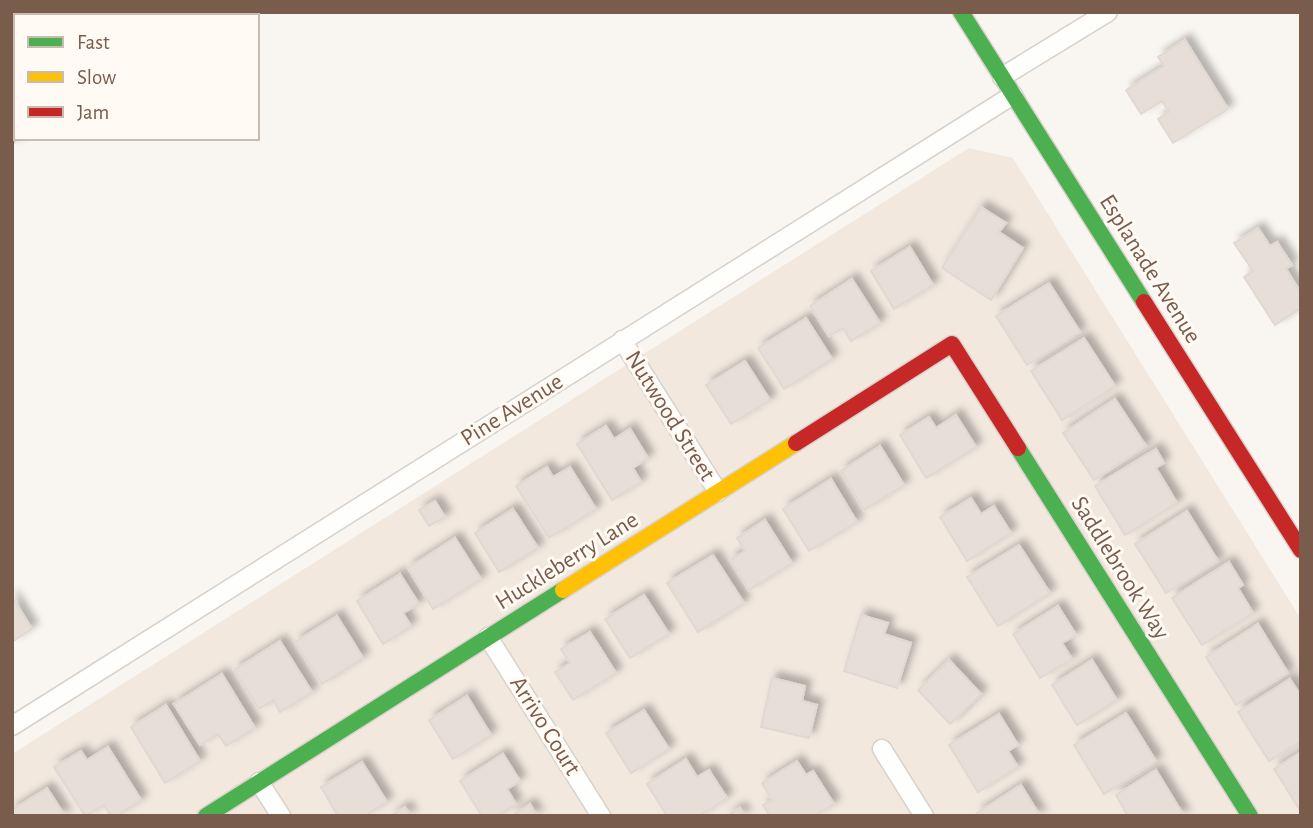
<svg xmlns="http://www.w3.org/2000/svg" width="1313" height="828" font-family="'Alegreya Sans',sans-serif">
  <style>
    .residential { fill: #f2e8de }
    .building { fill: #e6ded7; stroke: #e2d8d2; stroke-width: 2; filter: url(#shadow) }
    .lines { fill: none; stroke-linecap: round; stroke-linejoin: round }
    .street-casing { stroke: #d7d1cb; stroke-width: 21 }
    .fast-casing { stroke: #d9d2cb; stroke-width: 19 }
    .slow-casing { stroke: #d9d2cb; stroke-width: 19 }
    .jam-casing { stroke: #d9d2cb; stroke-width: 19 }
    .street { stroke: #fefefd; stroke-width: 18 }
    .fast { stroke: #4caf50; stroke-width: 16 }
    .slow { stroke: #ffc107; stroke-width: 16 }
    .jam { stroke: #c62828; stroke-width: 16 }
    .labels { text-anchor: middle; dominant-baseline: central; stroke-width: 6; stroke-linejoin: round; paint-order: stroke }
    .street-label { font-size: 24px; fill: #7a5c4d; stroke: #fffaf3 }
  </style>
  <defs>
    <filter id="shadow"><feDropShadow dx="6" dy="-6" stdDeviation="3.5" flood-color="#0004"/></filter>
  </defs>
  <rect width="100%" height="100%" fill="#f9f5f0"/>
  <path class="residential" d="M969 148 1013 158 1301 619V816H12V754Z"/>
  <path class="building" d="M1185 40 1228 109 1173 143 1158 119 1169 112 1162 101 1141 114 1126 90 1164 66 1158 57Z
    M16 92V138H19L12 145V95Z
    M981 207 1006 223 999 232 1023 248 991 300 942 268Z
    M1258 228 1270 246 1277 242 1292 265 1286 269 1301 293V308L1275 325 1244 277 1253 271 1234 243Z
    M910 247 933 285 894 309 871 271Z
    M852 279 880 323 851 341 843 328 829 336 810 306Z
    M1049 283 1080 332 1027 365 996 316Z
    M806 318 832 359 784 389 758 348Z
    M1084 338 1115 386 1062 420 1031 371Z
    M745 361 770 400 731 424 706 385Z
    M1115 399 1146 446 1094 480 1063 433Z
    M956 415 976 447 926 478 900 435 929 417 936 428Z
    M606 426 614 439 630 429 648 458 633 468 641 482 612 500 577 444Z
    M880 446 904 485 864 510 841 471Z
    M1156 449 1164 463 1156 468 1177 503 1125 535 1095 486Z
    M547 467 553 477 570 467 596 509 549 538 516 486Z
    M831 479 857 522 809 551 783 509Z
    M971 498 981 514 994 506 1011 533 967 561 940 517Z
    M435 501 445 517 429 526 419 510Z
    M513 509 538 548 499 572 475 533Z
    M1187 511 1218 561 1166 593 1135 544Z
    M765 520 792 563 749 590 730 560 745 551 737 538Z
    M455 538 481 579 433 609 408 568Z
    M1019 545 1050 593 998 626 967 577Z
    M713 555 744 603 698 632 667 583Z
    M1229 562 1243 585 1238 588 1253 613 1202 645 1172 598Z
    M400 574 419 604 403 613 411 626 383 644 357 601Z
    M644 595 669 634 630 658 605 619Z
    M12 597 32 629 12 642Z
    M1058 606 1076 635 1062 643 1072 659 1040 678 1013 634Z
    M861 615 888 623 884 634 911 643 897 688 844 671Z
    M337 616 363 658 322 684 295 642Z
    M1258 624 1288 673 1236 705 1206 657Z
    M590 632 616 673 573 700 555 672 570 663 561 649Z
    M280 641 312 692 280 712 273 700 259 709 234 670Z
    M949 660 981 694 950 724 918 690Z
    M1092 660 1117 700 1077 725 1052 685Z
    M222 674 255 728 226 746 218 734 200 745 174 704Z
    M772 678 805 686 802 701 817 705 809 738 761 727Z
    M1290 679 1301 696V741L1269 761 1238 712Z
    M467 696 491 735 453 759 429 720Z
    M166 705 200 761 165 783 131 727Z
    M644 710 669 749 631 773 606 733Z
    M1126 713 1156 761 1104 794 1074 745Z
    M999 714 1018 745 1008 751 1018 767 978 792 949 745Z
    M108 747 141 800 116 816H111L104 805 85 816 54 767 81 751 87 760Z
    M1301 752V812L1274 769Z
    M503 754 520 781 507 789 516 804 497 816H482L460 781Z
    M686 759 697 777 709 770 727 798 699 816H667L647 784Z
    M797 761 806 775 813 771 834 804 814 816H770L763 805 772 800 762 783Z
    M362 762 387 802 364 816H338L321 787Z
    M1156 770 1184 816H1128L1116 795Z
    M1021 785 1040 816H979L977 813Z
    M47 788 65 816H12V810Z
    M530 804 537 816H512Z
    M405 807 411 816H391Z
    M740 808 745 816H727Z"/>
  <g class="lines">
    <defs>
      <path id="street" d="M1002 77 1108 12
        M622 340 718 492
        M488 637 601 816
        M12 726 1013 95
        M882 749 924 816
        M259 782 281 816"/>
      <path id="fast" d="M961 12 1144 302
        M1018 448 1250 816
        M206 816 563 590"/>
      <path id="slow" d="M563 590 796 443"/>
      <path id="jam" d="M1144 302 1301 550
        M796 443 952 344 1018 448"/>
    </defs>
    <use href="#street" class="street-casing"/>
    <use href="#fast" class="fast-casing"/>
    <use href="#slow" class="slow-casing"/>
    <use href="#jam" class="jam-casing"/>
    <use href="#street" class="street"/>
    <use href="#fast" class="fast"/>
    <use href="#slow" class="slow"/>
    <use href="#jam" class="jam"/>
  </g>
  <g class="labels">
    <g class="street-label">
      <text transform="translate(1150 269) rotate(58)">Esplanade Avenue</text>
      <text transform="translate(512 410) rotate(-32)">Pine Avenue</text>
      <text transform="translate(670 416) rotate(58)">Nutwood Street</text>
      <text transform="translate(567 561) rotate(-32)">Huckleberry Lane</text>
      <text transform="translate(1120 568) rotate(58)">Saddlebrook Way</text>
      <text transform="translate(545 726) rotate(58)">Arrivo Court</text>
    </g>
  </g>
  <rect width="1313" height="828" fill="none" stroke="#7a5c4d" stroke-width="28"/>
  <rect x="14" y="14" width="245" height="126" fill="#fffaf3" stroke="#cabbb1" stroke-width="2"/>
  <rect x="28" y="37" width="35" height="10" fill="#4caf50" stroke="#cabbb1" stroke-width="2"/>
  <text x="77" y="49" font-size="21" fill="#7a5c4d">Fast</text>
  <rect x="28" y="72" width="35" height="10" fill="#ffc107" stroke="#cabbb1" stroke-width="2"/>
  <text x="77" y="84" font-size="21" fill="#7a5c4d">Slow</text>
  <rect x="28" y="107" width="35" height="10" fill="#c62828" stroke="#cabbb1" stroke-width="2"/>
  <text x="77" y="119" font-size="21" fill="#7a5c4d">Jam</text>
</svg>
